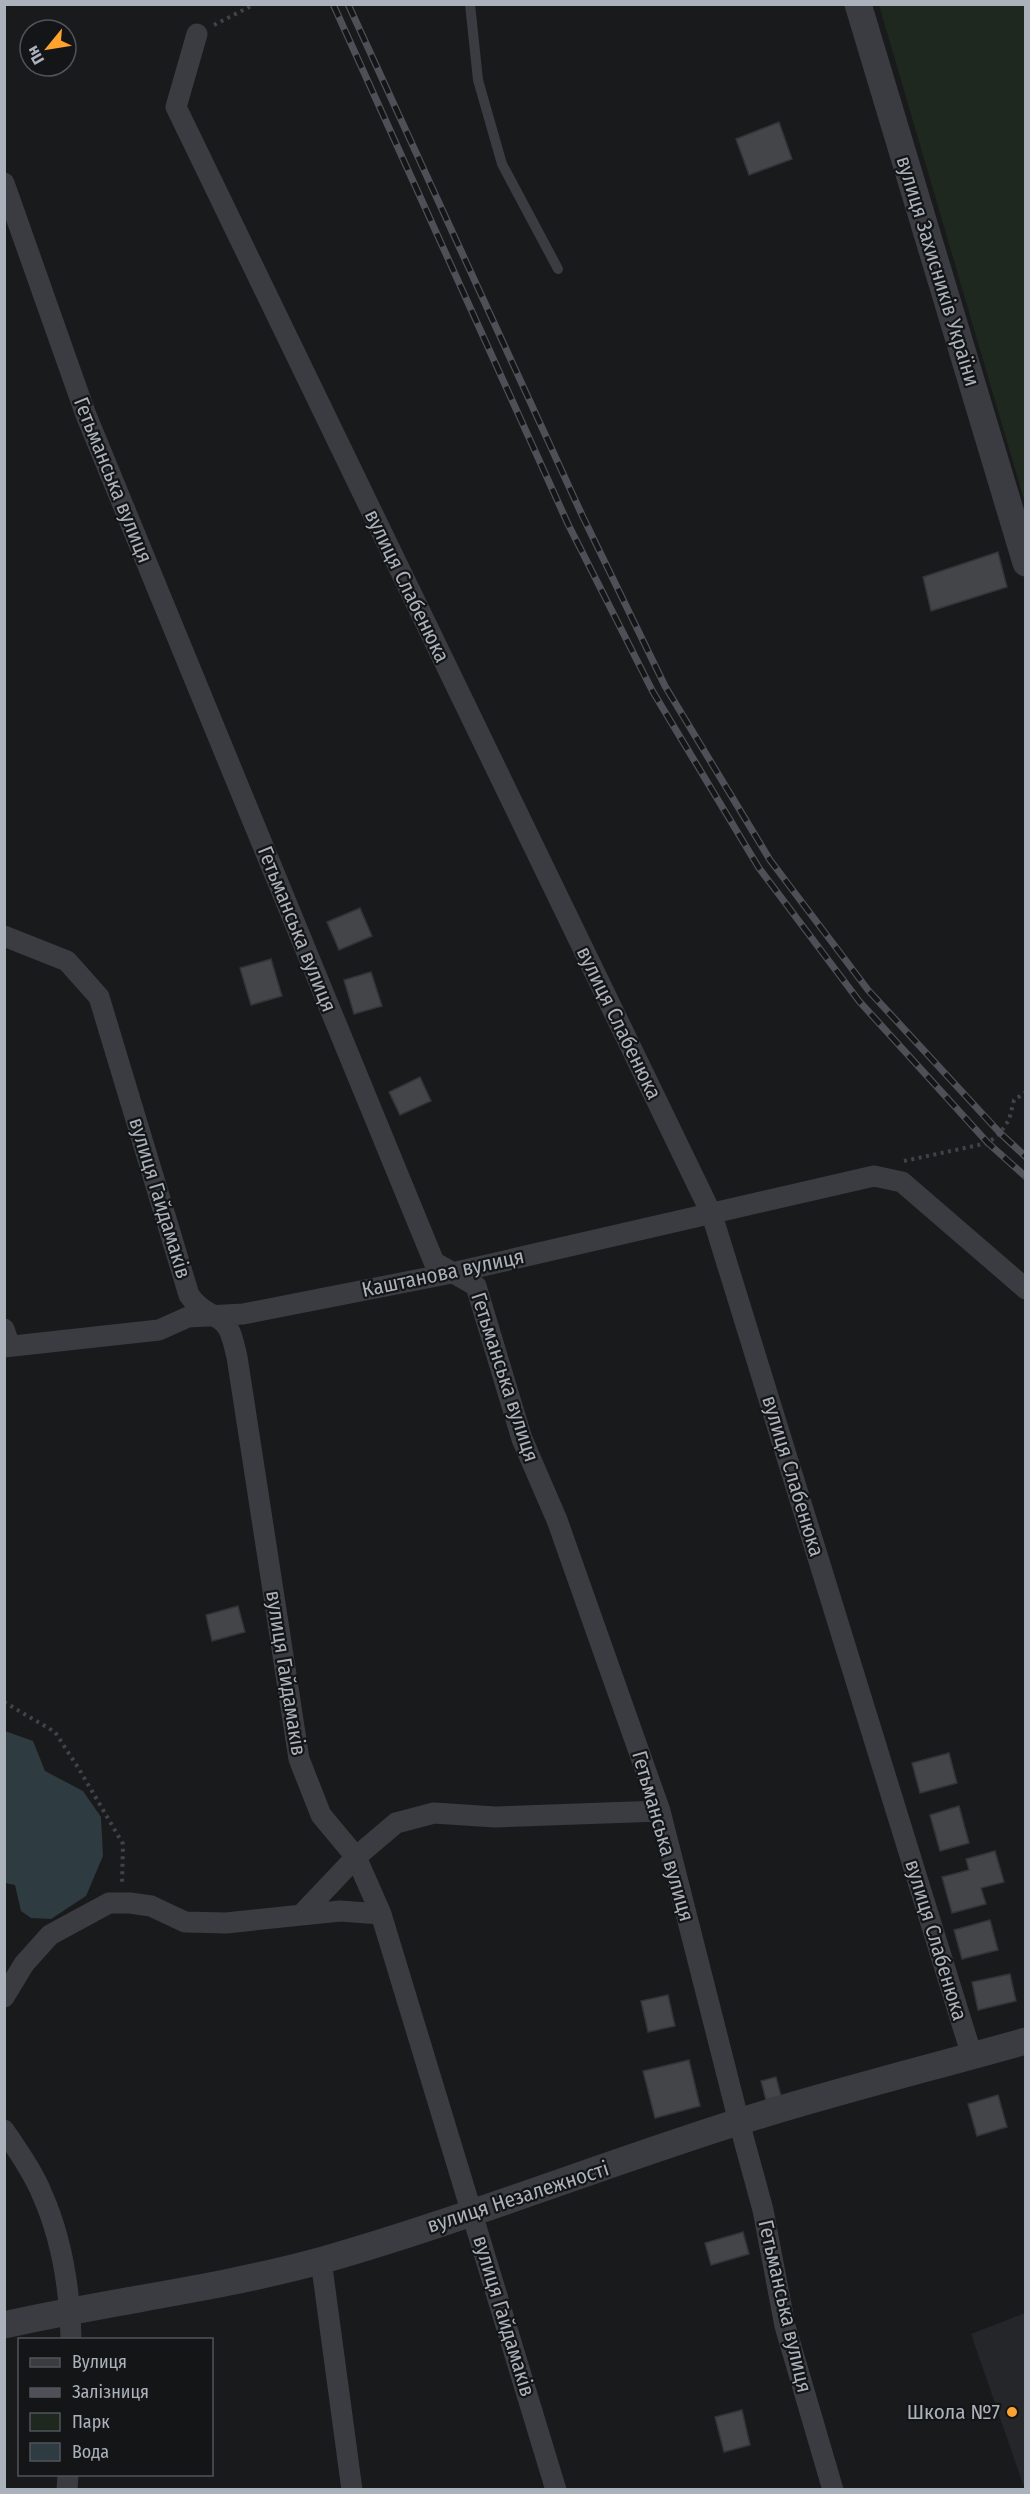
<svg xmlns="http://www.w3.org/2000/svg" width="1030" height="2494" font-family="'Fira Sans Condensed',sans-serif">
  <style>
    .built { fill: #252629 }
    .green { fill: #1f281f }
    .water { fill: #2e3b41 }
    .building { fill: #434549; stroke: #333438; stroke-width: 1.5 }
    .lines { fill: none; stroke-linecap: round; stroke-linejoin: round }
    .path { stroke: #404348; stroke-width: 4; stroke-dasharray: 3 4.5; stroke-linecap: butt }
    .service { stroke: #3a3c41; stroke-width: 10 }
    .minor { stroke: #3a3c41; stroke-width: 21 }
    .tertiary { stroke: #3a3c41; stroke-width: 27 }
    .rail-casing { stroke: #4d5056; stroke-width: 7 }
    .rail { stroke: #141517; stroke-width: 4.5; stroke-dasharray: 14; stroke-linecap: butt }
    .poi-dot { fill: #ffa32f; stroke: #141517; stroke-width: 2 }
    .labels { text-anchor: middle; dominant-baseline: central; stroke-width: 4.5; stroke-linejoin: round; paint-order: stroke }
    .street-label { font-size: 21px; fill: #abb2bc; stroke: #141517 }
    .poi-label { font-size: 21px; fill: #abb2bc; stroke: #141517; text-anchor: end }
  </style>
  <rect width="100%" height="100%" fill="#191a1c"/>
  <path class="built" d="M1025 2313 1026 2489 1025 2490 971 2334Z"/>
  <path class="green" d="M879 5H1025V503Z"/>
  <path class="water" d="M5 1731 33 1741 45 1771 83 1791 101 1817 103 1856 86 1896 51 1919 31 1918 21 1911 15 1885 5 1883Z"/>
  <path class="building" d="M779 122 792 159 749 175 736 139Z
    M998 552 1007 587 931 611 923 577Z
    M360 908 372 936 339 950 327 922Z
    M271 959 282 996 251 1005 240 968Z
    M371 972 382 1006 354 1014 344 980Z
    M420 1077 431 1101 400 1115 389 1092Z
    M238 1606 245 1632 212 1641 206 1615Z
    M949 1753 957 1783 920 1793 912 1763Z
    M959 1806 969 1843 940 1851 930 1815Z
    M995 1851 1004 1882 981 1888 986 1904 952 1913 942 1877 969 1870 966 1859Z
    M990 1920 998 1950 962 1959 954 1930Z
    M1010 1974 1016 2001 978 2010 972 1982Z
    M668 1995 675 2026 648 2032 641 2001Z
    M689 2060 700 2106 655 2118 643 2071Z
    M776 2077 781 2096 766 2100 761 2081Z
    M998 2095 1007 2127 977 2136 968 2104Z
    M743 2232 749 2254 711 2265 705 2243Z
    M742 2410 750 2445 724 2452 715 2417Z"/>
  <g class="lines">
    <path class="path" d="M214 25 255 4
      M904 1161 988 1143 1000 1133 1009 1120 1014 1100 1026 1092
      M4 1702 55 1732 79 1769 123 1844 122 1884"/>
    <path class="service" d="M470 4 478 80 502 164 558 269"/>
    <path class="minor" d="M197 34 176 107 712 1215 972 2056
      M4 183 86 415 434 1262 476 1286 522 1439 557 1520 660 1811 739 2122 763 2210 785 2326 833 2490
      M4 936 67 961 99 997 189 1295C200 1311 209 1311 223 1322 232 1329 234 1346 237 1357L299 1759 321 1815 356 1857 381 1914 556 2490
      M4 1329 10 1346
      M4 1347 159 1330 188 1317 243 1314 452 1273 874 1176 902 1182 1026 1289
      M302 1914 356 1857 396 1823 434 1813 495 1817 660 1811
      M4 1997 24 1964 50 1935 109 1903H130L151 1906 185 1922 226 1923 340 1911 381 1914
      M4 2130C18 2151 33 2172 42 2194 62 2239 70 2291 71 2340
      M321 2260 352 2490
      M67 2490 68 2474"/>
    <path class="tertiary" d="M858 4 1026 563
      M4 2325C110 2301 218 2289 323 2260 463 2220 599 2166 738 2122 833 2092 930 2068 1026 2041"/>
    <defs>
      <path id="rail" d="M333 4 568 524 653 692 759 868 859 1001 988 1143 1026 1177
        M348 4 582 515 665 686 770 860 868 990 1000 1133 1026 1157"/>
    </defs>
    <use href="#rail" class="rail-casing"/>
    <use href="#rail" class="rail"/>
  </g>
  <circle class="poi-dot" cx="1012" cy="2412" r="6"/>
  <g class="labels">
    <g class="street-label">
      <text transform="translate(938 271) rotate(73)">вулиця Захисників України</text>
      <text transform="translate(113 480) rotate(68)">Гетьманська вулиця</text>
      <text transform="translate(407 586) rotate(64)">вулиця Слабенюка</text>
      <text transform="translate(297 929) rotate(68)">Гетьманська вулиця</text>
      <text transform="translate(619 1023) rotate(64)">вулиця Слабенюка</text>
      <text transform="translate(160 1198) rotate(73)">вулиця Гайдамаків</text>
      <text transform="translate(443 1273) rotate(-12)">Каштанова вулиця</text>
      <text transform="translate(505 1377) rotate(72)">Гетьманська вулиця</text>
      <text transform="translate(793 1476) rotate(73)">вулиця Слабенюка</text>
      <text transform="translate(286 1673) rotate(81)">вулиця Гайдамаків</text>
      <text transform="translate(663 1836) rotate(74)">Гетьманська вулиця</text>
      <text transform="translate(936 1940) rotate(73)">вулиця Слабенюка</text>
      <text transform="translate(518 2197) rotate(-18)">вулиця Незалежності</text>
      <text transform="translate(785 2306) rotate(77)">Гетьманська вулиця</text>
      <text transform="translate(504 2316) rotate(73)">вулиця Гайдамаків</text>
    </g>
    <g class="poi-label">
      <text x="1000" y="2412">Школа №7</text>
    </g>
  </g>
  <rect width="1030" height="2494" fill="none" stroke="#abb2bc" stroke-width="12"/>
  <rect x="18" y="2338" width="195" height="138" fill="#141517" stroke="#505459" stroke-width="1.5"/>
  <rect x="30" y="2358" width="30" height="9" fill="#3a3c41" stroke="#505459" stroke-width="1.5"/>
  <text x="72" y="2368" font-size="18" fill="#abb2bc">Вулиця</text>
  <rect x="30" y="2388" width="30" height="9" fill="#4d5056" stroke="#505459" stroke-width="1.5"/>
  <text x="72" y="2398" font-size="18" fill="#abb2bc">Залізниця</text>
  <rect x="30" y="2413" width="30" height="18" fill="#1f281f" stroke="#505459" stroke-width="1.5"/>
  <text x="72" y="2428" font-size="18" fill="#abb2bc">Парк</text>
  <rect x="30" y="2443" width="30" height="18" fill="#2e3b41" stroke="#505459" stroke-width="1.5"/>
  <text x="72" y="2458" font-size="18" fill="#abb2bc">Вода</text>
  <g transform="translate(48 48) rotate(240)"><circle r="28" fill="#141517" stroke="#505459" stroke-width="1.5"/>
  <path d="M0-4.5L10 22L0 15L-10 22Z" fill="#ffa32f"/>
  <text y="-9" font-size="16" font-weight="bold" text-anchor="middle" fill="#abb2bc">Пн</text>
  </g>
</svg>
